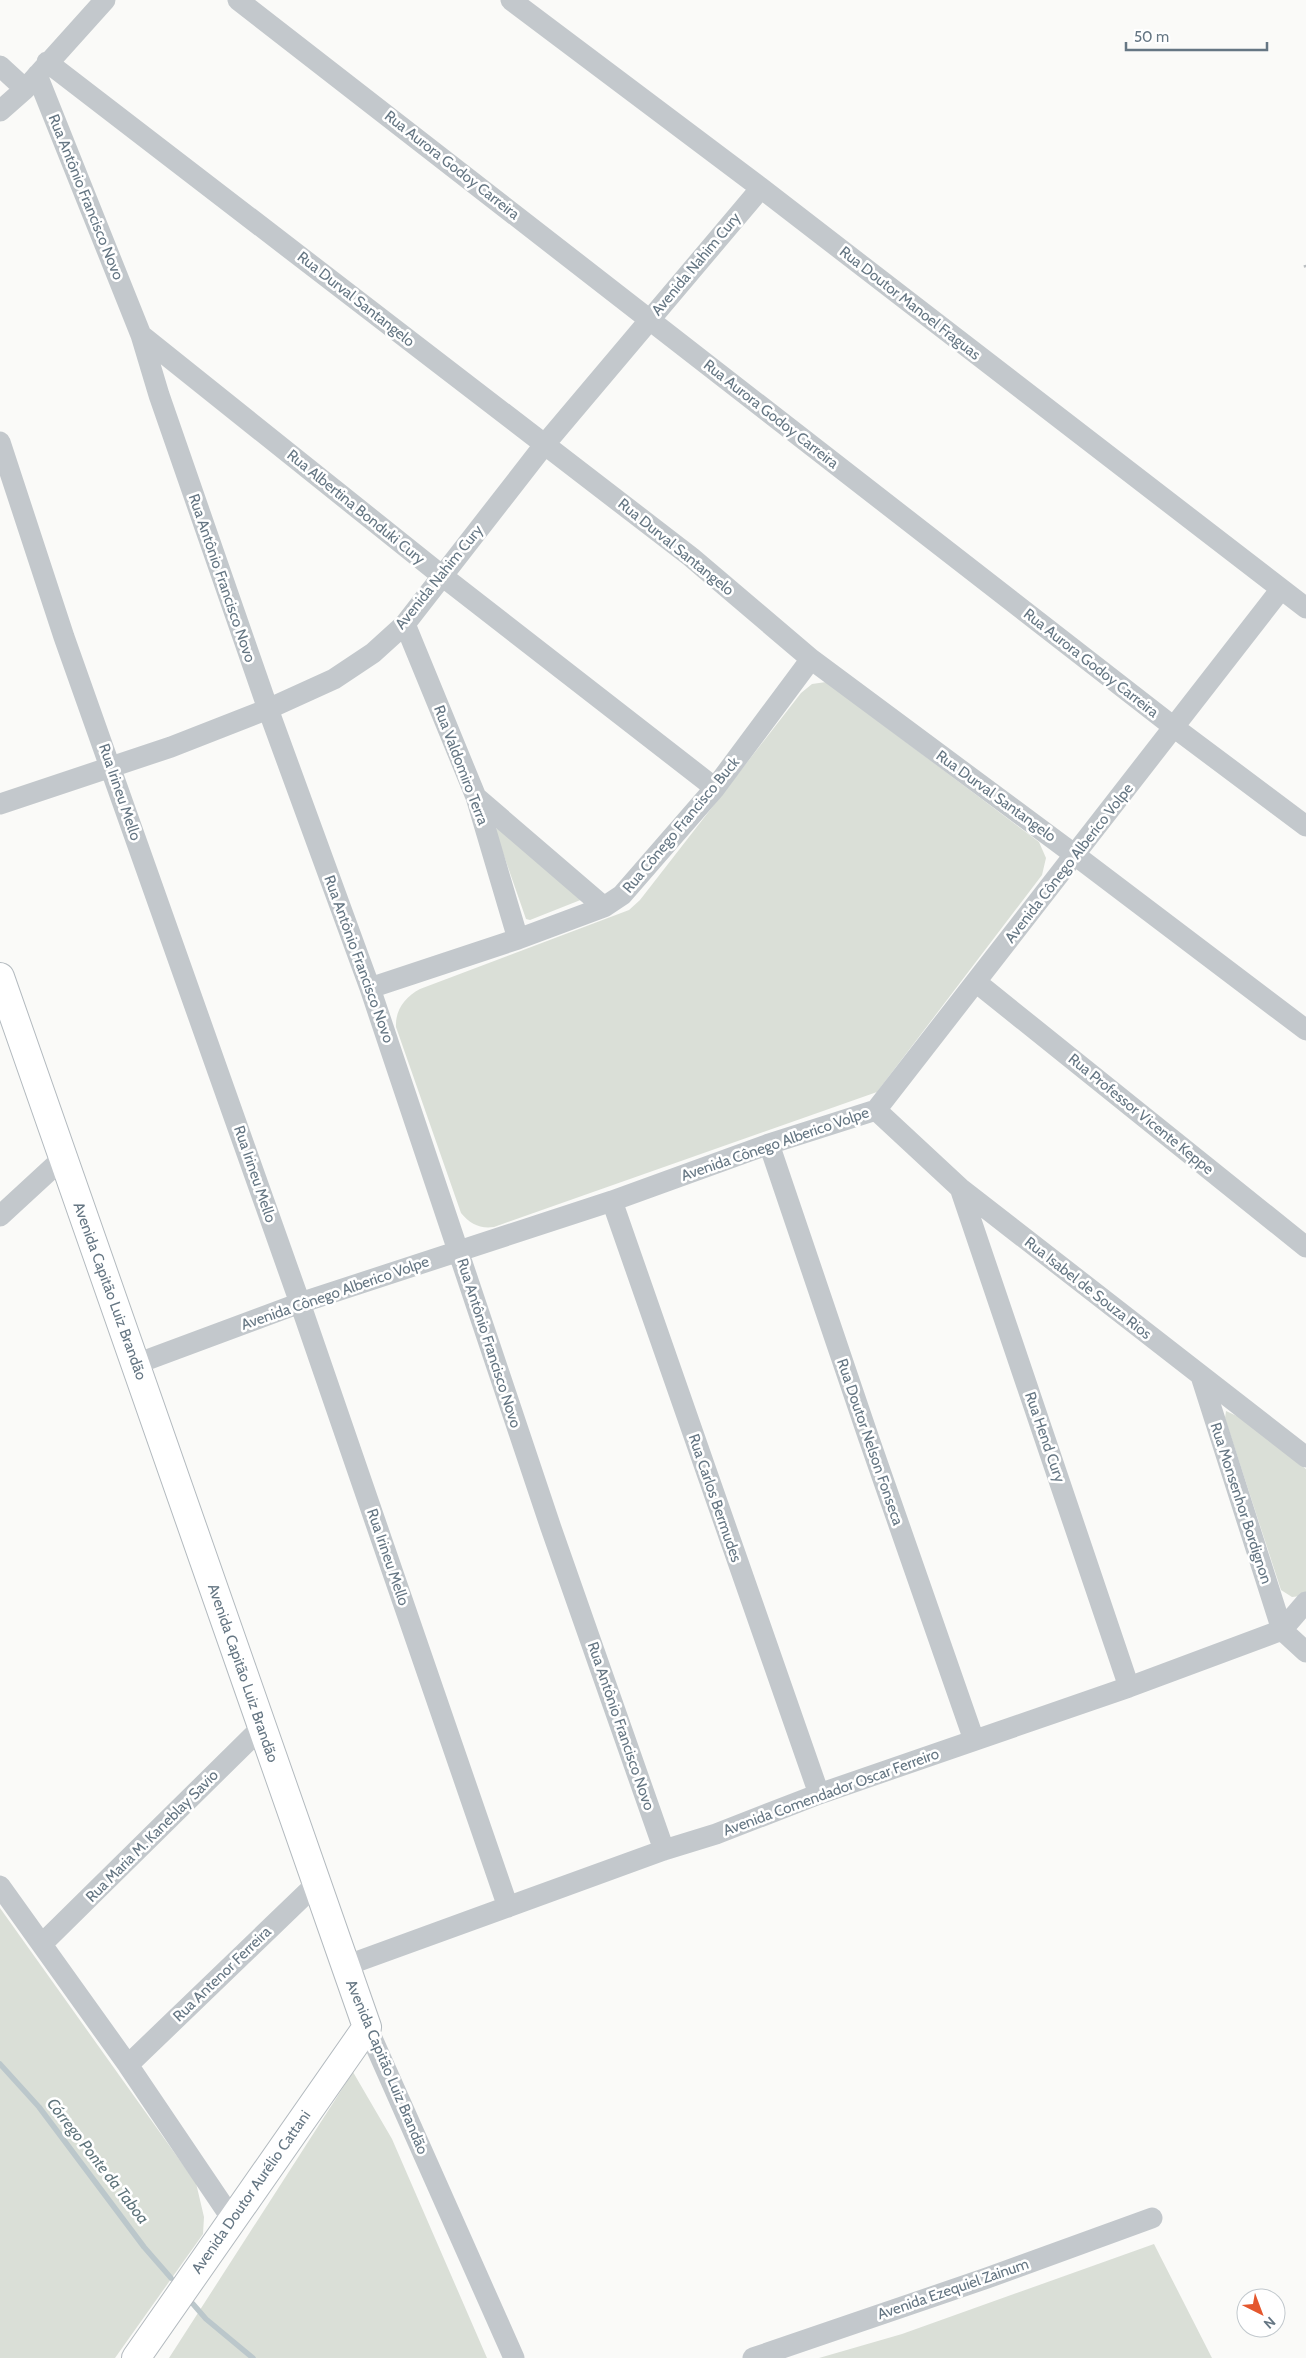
<svg xmlns="http://www.w3.org/2000/svg" width="1306" height="2358" font-family="Cabin,sans-serif">
  <style>
    .green { fill: #dadfd7 }
    .lines { fill: none; stroke-linecap: round; stroke-linejoin: round }
    .stream { stroke: #bbc7cb; stroke-width: 5.5 }
    .secondary-casing { stroke: #b3babf; stroke-width: 30 }
    .path { stroke: #bbbfc2; stroke-width: 3; stroke-dasharray: 2.5 2.5; stroke-linecap: butt }
    .street { stroke: #c3c8cc; stroke-width: 21 }
    .secondary { stroke: #fff; stroke-width: 28 }
    .labels { text-anchor: middle; dominant-baseline: central; stroke-width: 5; stroke-linejoin: round; paint-order: stroke }
    .street-label { font-size: 15px; fill: #657683; stroke: #fff }
    .water-label { font-size: 16px; font-style: italic; fill: #60757c; stroke: #fff }
  </style>
  <rect width="100%" height="100%" fill="#fafaf8"/>
  <path class="green" d="M826 682 1039 842 1046 858 1042 875 877 1092 494 1227C480 1229 470 1224 461 1213L396 1027C395 1010 405 997 420 989L629 910 640 900 801 693 812 684Z
    M498 827 583 899 530 920 526 919 495 830Z
    M1226 1411 1239 1417 1306 1469V1592L1301 1596 1292 1597 1281 1590 1225 1418Z
    M0 1908 196 2183 204 2217 203 2234 115 2358H0Z
    M353 2072 392 2139 487 2358H169Z
    M1154 2244 1212 2358H819L902 2334Z"/>
  <g class="lines">
    <path class="stream" d="M0 2064 39 2107 144 2247 171 2278
      M193 2304 206 2319 253 2358"/>
    <defs>
      <path id="secondary" d="M0 977 367 2027 136 2358"/>
    </defs>
    <use href="#secondary" class="secondary-casing"/>
    <path class="path" d="M1305 265 1306 270"/>
    <path class="street" d="M238 0 1175 728 1306 826
      M511 0 761 188 1306 608
      M47 62 691 557 811 659 1075 855 1306 1030
      M0 66 25 89
      M37 75 141 335 159 395 268 709 370 988 551 1528 664 1850
      M0 111 25 89 105 0
      M141 335 441 575 715 788
      M0 442 64 637 300 1303 508 1907
      M405 624 476 797 518 939
      M476 797 604 907
      M0 804 171 747 268 709 334 679 373 653 405 624 545 444 761 188
      M976 982 1306 1247
      M370 988 518 939 604 907 622 895 715 788 811 659
      M876 1110 960 1188 1306 1457
      M769 1144 869 1439 974 1740
      M960 1188 1129 1687
      M612 1201 819 1794
      M0 1216 63 1158
      M136 1364 300 1303 612 1201 769 1144 876 1110 1281 589
      M1201 1376 1282 1630 1306 1652
      M0 1886 128 2065 232 2219
      M43 1943 261 1728
      M345 1966 664 1850 716 1834 819 1794 1129 1687 1282 1630 1306 1602
      M367 2027 514 2358
      M128 2065 317 1883
      M753 2358 987 2278 1152 2218"/>
    <use href="#secondary" class="secondary"/>
  </g>
  <g class="labels">
    <g class="street-label">
      <text transform="translate(452 165) rotate(38)">Rua Aurora Godoy Carreira</text>
      <text transform="translate(86 197) rotate(68)">Rua Antônio Francisco Novo</text>
      <text transform="translate(696 264) rotate(-50)">Avenida Nahim Cury</text>
      <text transform="translate(356 299) rotate(38)">Rua Durval Santangelo</text>
      <text transform="translate(910 303) rotate(38)">Rua Doutor Manoel Fraguas</text>
      <text transform="translate(771 414) rotate(38)">Rua Aurora Godoy Carreira</text>
      <text transform="translate(356 507) rotate(39)">Rua Albertina Bonduki Cury</text>
      <text transform="translate(676 547) rotate(39)">Rua Durval Santangelo</text>
      <text transform="translate(439 577) rotate(-51)">Avenida Nahim Cury</text>
      <text transform="translate(222 578) rotate(71)">Rua Antônio Francisco Novo</text>
      <text transform="translate(1091 663) rotate(38)">Rua Aurora Godoy Carreira</text>
      <text transform="translate(461 765) rotate(69)">Rua Valdomiro Terra</text>
      <text transform="translate(120 792) rotate(71)">Rua Irineu Mello</text>
      <text transform="translate(996 796) rotate(36)">Rua Durval Santangelo</text>
      <text transform="translate(681 825) rotate(-50)">Rua Cônego Francisco Buck</text>
      <text transform="translate(1069 863) rotate(-52)">Avenida Cônego Alberico Volpe</text>
      <text transform="translate(359 959) rotate(70)">Rua Antônio Francisco Novo</text>
      <text transform="translate(1141 1114) rotate(39)">Rua Professor Vicente Keppe</text>
      <text transform="translate(775 1144) rotate(-19)">Avenida Cônego Alberico Volpe</text>
      <text transform="translate(255 1174) rotate(71)">Rua Irineu Mello</text>
      <text transform="translate(1088 1288) rotate(38)">Rua Isabel de Souza Rios</text>
      <text transform="translate(110 1291) rotate(70)">Avenida Capitão Luiz Brandão</text>
      <text transform="translate(335 1293) rotate(-19)">Avenida Cônego Alberico Volpe</text>
      <text transform="translate(489 1343) rotate(72)">Rua Antônio Francisco Novo</text>
      <text transform="translate(1045 1437) rotate(71)">Rua Hend Cury</text>
      <text transform="translate(870 1442) rotate(71)">Rua Doutor Nelson Fonseca</text>
      <text transform="translate(715 1498) rotate(71)">Rua Carlos Bermudes</text>
      <text transform="translate(1241 1503) rotate(72)">Rua Monsenhor Bordignon</text>
      <text transform="translate(388 1557) rotate(71)">Rua Irineu Mello</text>
      <text transform="translate(243 1673) rotate(71)">Avenida Capitão Luiz Brandão</text>
      <text transform="translate(621 1726) rotate(71)">Rua Antônio Francisco Novo</text>
      <text transform="translate(831 1792) rotate(-20)">Avenida Comendador Oscar Ferreiro</text>
      <text transform="translate(152 1836) rotate(-45)">Rua Maria M. Kaneblay Savio</text>
      <text transform="translate(222 1974) rotate(-44)">Rua Antenor Ferreira</text>
      <text transform="translate(387 2067) rotate(67)">Avenida Capitão Luiz Brandão</text>
      <text transform="translate(251 2192) rotate(-55)">Avenida Doutor Aurélio Cattani</text>
      <text transform="translate(953 2289) rotate(-19)">Avenida Ezequiel Zainum</text>
    </g>
    <g class="water-label">
      <text transform="translate(98 2161) rotate(52)">Córrego Ponte da Taboa</text>
    </g>
  </g>
  <g transform="translate(1261 2313) rotate(138)"><circle r="24" fill="#ffffff" stroke="#c1c8cd"/>
  <path d="M0-4L9 19L0 12L-9 19Z" fill="#e4572e"/>
  <text y="-8" font-size="14" font-weight="bold" text-anchor="middle" fill="#657683">N</text>
  </g>
  <path d="M1126 42v8h141v-8" fill="none" stroke="#657683" stroke-width="2.5"/>
  <text x="1134" y="42" font-size="15" fill="#657683" stroke="#ffffff" stroke-width="4" paint-order="stroke">50 m</text>
</svg>
